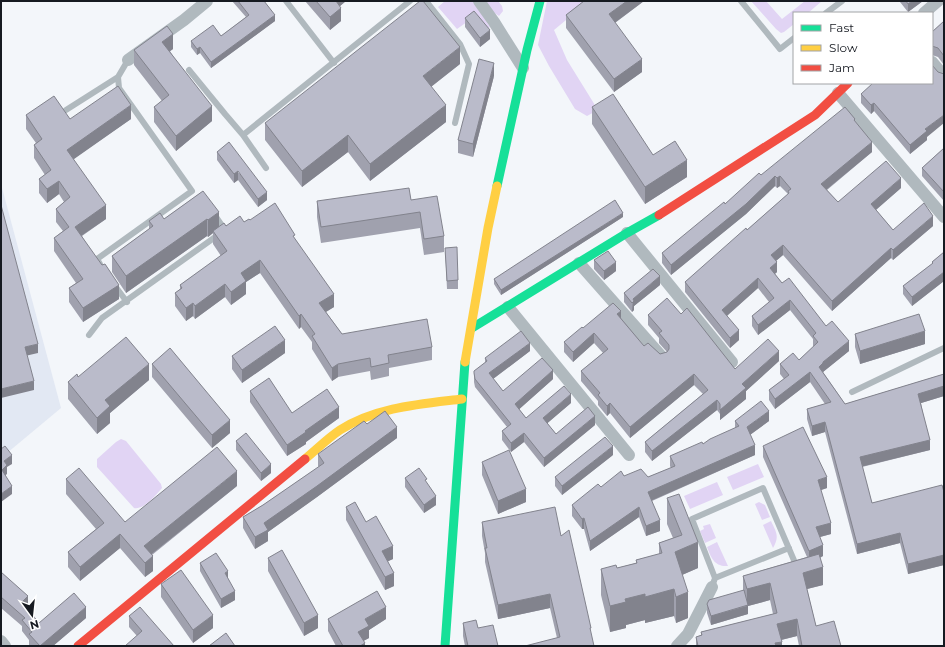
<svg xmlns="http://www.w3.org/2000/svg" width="945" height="647" font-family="Montserrat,sans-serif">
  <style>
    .built { fill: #e2e8f3 }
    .green { fill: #e1d4f4 }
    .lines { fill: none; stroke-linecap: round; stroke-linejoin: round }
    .lane { stroke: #b0b9be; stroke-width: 6 }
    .street { stroke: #b0b9be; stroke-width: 12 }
    .fast { stroke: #16e098; stroke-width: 9 }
    .slow { stroke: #ffcf43; stroke-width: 9 }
    .jam { stroke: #f24e42; stroke-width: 9 }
    .wall { fill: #a0a1ae }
    .shaded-wall { fill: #82838d }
    .building { fill: #babbca; stroke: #82838d }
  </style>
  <rect width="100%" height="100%" fill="#f3f6fa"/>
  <path class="built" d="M1 184 61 408 7 453 1 454Z"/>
  <path class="green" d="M445 1H474L490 27 487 29 474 17 457 29 438 7Z
    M484 1H498L502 6 503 11 499 16 493 12Z
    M547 1H589L554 30 567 60 598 110 587 116 575 109 549 66 538 45Z
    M751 1H766L782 19 805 1H822L808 13H794V24L784 32 781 33 776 29Z
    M121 439 126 441 161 484 162 488C156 495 144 510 134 508L97 467V459L116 442Z
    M758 464 764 477 733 490 727 477Z
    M717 482 723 495 690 509 684 496Z
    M759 502 765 505 770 517 762 520 755 504Z
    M771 521C776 532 780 536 773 548L763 525Z
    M710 524 716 538 705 543 700 531 704 529 703 526Z
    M717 542 728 566C714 567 711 557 707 547Z"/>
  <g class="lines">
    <path class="lane" d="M286 1 334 63
      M426 1 460 44 469 64 455 123
      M741 1 780 49 794 38
      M826 13 842 1
      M189 70 225 114 243 135
      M66 110 118 77
      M266 168 243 135 410 1
      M100 264 97 259 192 191 119 88 118 77 128 60
      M115 286 127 302
      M89 335 102 318 225 230 214 214
      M852 392 944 348
      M715 578 789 548
      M712 587 715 578 692 519 763 488 796 565"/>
    <path class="street" d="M479 1 494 22 523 68
      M924 13 938 1
      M128 60 184 20 207 1
      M932 62 944 76
      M838 93 944 217
      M627 233 732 362
      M579 263 662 357
      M508 307 629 455
      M1 641 5 646
      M677 646 688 634 712 587"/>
    <path class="fast" d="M497 186 527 50 540 1
      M472 328 627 233 659 215
      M445 646 465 362"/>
    <path class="slow" d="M465 362 488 228 497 186
      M305 459C316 450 328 438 340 430 376 407 421 404 462 399"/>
    <path class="jam" d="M659 215 815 115 848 83
      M78 646 305 459"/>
  </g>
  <path class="wall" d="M232 1H264L275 21 211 68 200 53 197 55 191 47V41L221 36 246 17Z
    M305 1H346L340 6 341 21 330 30Z
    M584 1H644L615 23 642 72 614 92 566 28V15Z
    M900 1H923L908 12 900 2Z
    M465 18 490 39 480 47 465 27Z
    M944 21V65L938 57 932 55V32Z
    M173 49 170 51 212 121 176 151 154 122V107L162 101 134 65V50Z
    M460 64 431 87 446 122 370 181 348 152 302 187 265 140V123Z
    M494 76 473 157 458 153V140Z
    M861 94 927 137V140L910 154 874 111 871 114 861 103Z
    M592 107 653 155 687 177 645 204 592 124Z
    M26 115 70 119H131L73 159 106 219 82 236 119 299 83 322 69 302V288L76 283 54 251V238L63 231 56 222V209L64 202 59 194 47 203 39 193V179L45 175 34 158V145L36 143 26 129Z
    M855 122 872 152 827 190 838 202 901 188 876 210 893 230 933 226 893 260 891 258 832 311 783 255 776 261 777 272 775 274 782 283 826 326 849 351 823 372 845 404 944 374V396L921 403 930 450 862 467 872 503 944 492V565L908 574 900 543 857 554 825 432 812 436 807 419V409L825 404 810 382 775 409 769 400V390L784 379 780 374V364L799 360 813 347V339L790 310 758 335 752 326V316L769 302 758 288 727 316 739 340 730 348 685 292V282L747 230 788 194 780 186 777 188 775 186 746 214 671 275 662 263V253L725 204 761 175Z
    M944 148V201L922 176V168Z
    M217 152 267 200 258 207 238 180 234 183 217 160Z
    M203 191 219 227 244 222 250 220 295 239 334 307 326 312 342 334 432 347V360L389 368V376L371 380 370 371 338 377 332 381 312 349V342L301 327 299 329 260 273 246 282V294L231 305 225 297 195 319 193 316 186 321 175 306V293L180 289V285L221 256 213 244V233L208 237 207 236 126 293 112 272V256L149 229V221L164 219Z
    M411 200 444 236V252L424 255 420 228 321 243 317 217V201Z
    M623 217 501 295 494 284V279Z
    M445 248 458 280V289H447Z
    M944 252V281L912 306 903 294V286L932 264V262Z
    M594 260 616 271 604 280 594 269Z
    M660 285 634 306V310L632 312 624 302V293Z
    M681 314 735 369 779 361 746 391V399L720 420V414L717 410 652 461 645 452V442L703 394 694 385 630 438 610 413 607 416 598 405V401L581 381V371L603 353 594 343 573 362 564 352V342L621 318 644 346 660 354 667 352 659 343V338L648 325V315Z
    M855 334 925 344 860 364 855 347Z
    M530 351 493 379 503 391 553 379 552 380 519 409 526 418 571 403 547 423 556 434 595 425 544 467 524 442 511 452 502 440V431L507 427 475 387 474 382V371L485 363V358Z
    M285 353 242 383 232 369V356Z
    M152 364 230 433 212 448 152 377Z
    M78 377 149 380 110 413V423L97 434 68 399V382Z
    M250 391 292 413 339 418 306 442V444L287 456 250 402Z
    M735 421H769L750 435 755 455 652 501 660 531 646 536 639 517 590 551 584 529H582L572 516V505L601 487 624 476 648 477 671 468 670 466V456L703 444 735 428Z
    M367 424 397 438 317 497 268 532V541L255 549 243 528V517L263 505 319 467 318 466V454Z
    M236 441 271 473 261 481 236 450Z
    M763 446 827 488 821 490 831 534 820 537 823 556 820 558 823 585 807 589 816 626 841 646H799L797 636 781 640 782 646H696V637L701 635V632L773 614 770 600 748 606V614L711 625 707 613V604L743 591V576L807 557 763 457Z
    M613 455 562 495 555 486V477Z
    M482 462 526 502 498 514 482 475Z
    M405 478 436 505 424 513 405 487Z
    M66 479 125 522 237 486 152 555 153 571 145 577 120 548 80 581 68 567V552L96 529 66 494Z
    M667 498 698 568 682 575 688 618 676 623 674 616 645 623V620L626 625V628L610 632 601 595V569L617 568 636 563V560L659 554V543L673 538 667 524Z
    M346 507 366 522 393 559 388 561 394 586 385 590 346 520Z
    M482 522 561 536 591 628 557 638 550 608 498 619 485 562V553L482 536Z
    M268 558 318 628 304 636 268 571Z
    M200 563 235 600 221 608 200 571Z
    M1 572 28 607 27 608 39 623 86 618 53 646H30L29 645V640L22 631V626L1 608Z
    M161 584 213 628 193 643 161 597Z
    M129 616 174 646 137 636 129 627Z
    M328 619H386L369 630V638L363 641 365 646H336L328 631Z
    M463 623 478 628 498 646H465L463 636Z"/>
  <path class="shaded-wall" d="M334 1H346L334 11Z
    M627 1H644L609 27V14Z
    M912 1H923L908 12V4Z
    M341 8V21L330 30V17Z
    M275 15V21L211 68V62Z
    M490 30V39L480 47V38Z
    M173 34V49L162 57V42Z
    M200 47V53L197 55V49Z
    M460 47V64L423 93V76Z
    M642 59V72L614 92V79Z
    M494 63V76L473 157V144Z
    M874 103V111L871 114V105Z
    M131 105V119L67 164V150Z
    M446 105V122L370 181V164Z
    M212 106V121L176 151V136Z
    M944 115V123L927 137V140L910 154V145L925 129Z
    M348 135V152L302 187V171Z
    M872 142V152L821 194V184Z
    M687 160V177L645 204V187Z
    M238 171V180L234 183V174Z
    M775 176V186L746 214 671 275V265Z
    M780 176V186L777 188V178Z
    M901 178V188L871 214V204Z
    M59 181V194L47 203V189Z
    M267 192V200L258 207V199Z
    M106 205V219L75 240V227Z
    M219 212V229L213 231V233L208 237V220Z
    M623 213V217L501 295V290Z
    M933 216V226L893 260V250Z
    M207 219V236L126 293V276Z
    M783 245V255L771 265V255Z
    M891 248V258L832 311V301Z
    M260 260V273L246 282V294L231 305V292L241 273Z
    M616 262V271L604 280V271Z
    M777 262V272L770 278V268Z
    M944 272V281L912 306V297Z
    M660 276V285L634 306V310L632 312 633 299Z
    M758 278V288L722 320V310Z
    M225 284V297L195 319V306Z
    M119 285V299L83 322V308Z
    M334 294V307L319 316V303Z
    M790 300V310L758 335V325Z
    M193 303V316L186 321V308Z
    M621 311V321L617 314Z
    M301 314V327L299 329V316Z
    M739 330V340L730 348V338Z
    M925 331V344L860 364V351Z
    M594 333V343L573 362V352Z
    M285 340V353L242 383V370Z
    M849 341V351L823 372V373L819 367 823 362Z
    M530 343V351L489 382V373Z
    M38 344V353L25 356V347Z
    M779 351V361L746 391V399L720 420V410L742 384Z
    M149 364V380L110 413V423L97 434V418L105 400Z
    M338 364V377L332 381V368Z
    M553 370V379L552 380 515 413V404Z
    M810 372V382L775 409V399Z
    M694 374V385L630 438V427Z
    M34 381V390L1 398V389Z
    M944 386V396L918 404V394Z
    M571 394V403L543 427V418Z
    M717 400V410L652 461V451Z
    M610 403V413L607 416V406Z
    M339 407V418L306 442V444L287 456V445L305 431Z
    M769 411V421L747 437V427Z
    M595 416V425L544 467V458Z
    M230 420V433L212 448V435Z
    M825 422V432L812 436V426Z
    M397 427V438L317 497 268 532V541L255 549V537L264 523Z
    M524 433V442L511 452V443Z
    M930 440V450L860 467V457Z
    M755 445V455L648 502V492Z
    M613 446V455L562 495V486Z
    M12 455V464L7 467V474L2 478V470L4 461Z
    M271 464V473L261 481V473Z
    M237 471V486L144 560V546Z
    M827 477V488L818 491V480Z
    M12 486V494L1 502V494Z
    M526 489V502L498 514V501Z
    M436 496V505L424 513V505Z
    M639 507V517L590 551V541Z
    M584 518V529H582V519Z
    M660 520V531L646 536V526Z
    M831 523V534L816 538V527Z
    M900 533V543L857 554V544Z
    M120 534V548L80 581V567Z
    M698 542V568L675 578V552Z
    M823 545V556L809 562V551Z
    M393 546V559L382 564V551Z
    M944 555V565L908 574V564Z
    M153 556V571L145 577V563Z
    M823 567V585L803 590V573Z
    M228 571V580L225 573Z
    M394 573V586L385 590V577Z
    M770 583V600L748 606V614L711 625V616L747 606V589Z
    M674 589V616L645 623V597Z
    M235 591V600L221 608V599Z
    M688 592V618L676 623V597Z
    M550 594V608L498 619V605Z
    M645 594V620L626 625V628L610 632V606L625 599Z
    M28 596V607L22 613V602Z
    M86 607V618L53 646H40Z
    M386 607V619L369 630V638L358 644V632L365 619Z
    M213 615V628L193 643V630Z
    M318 615V628L304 636V623Z
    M797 619V636L777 641V624Z
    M782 642V646H775V643Z
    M365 643V646H360Z"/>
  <path class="building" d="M238 1H264L275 15 211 62 200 47 197 49 191 41 213 25 221 36 249 15Z
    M316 1H336L341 8 330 17Z
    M420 1H423L460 47 423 76 446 105 370 164 348 135 302 171 265 123Z
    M584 1H627L609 14 642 59 614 79 566 15Z
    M906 1H912L908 4Z
    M474 11 490 30 480 38 465 18Z
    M944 21V56L938 48 932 46V32Z
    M167 26 173 34 162 42 212 106 176 136 154 107 169 95 134 50Z
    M479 59 494 63 473 144 458 140Z
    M932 65 938 72 944 74V115L925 129 927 131 910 145 874 103 871 105 861 94 873 83H932Z
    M118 86 131 105 67 150 106 205 75 227 102 265 105 264 119 285 83 308 69 288 83 279 54 238 69 227 56 209 70 197 59 181 47 189 39 179 51 170 34 145 42 139 26 115 54 96 70 119Z
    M613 94 653 155 675 141 687 160 645 187 592 107Z
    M845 107 855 119 854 120 872 142 821 184 838 202 886 161 901 178 871 204 893 230 924 203 933 216 893 250 891 248 832 301 783 245 771 255 777 262 770 268 782 283 789 278 826 326 832 321 849 341 823 362V363L819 367 845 404 944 374V386L918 394 930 440 860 457 872 503 942 485 944 492V555L908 564 900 533 857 544 825 422 812 426 807 409 831 402 810 372 775 399 769 390 789 375 780 364 793 353 799 360 818 342 813 336 816 333 790 300 758 325 752 316 774 298 758 278 722 310 739 330 730 338 685 282 746 228 747 230 789 193 788 191 791 189 780 176 777 178 775 176 746 204 671 265 662 253 724 202 725 204 759 173 761 175Z
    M229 142 267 192 258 199 238 171 234 174 217 152Z
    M944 148V192L922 168Z
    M409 188 411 200 437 196 444 236 424 239 420 212 321 227 317 201Z
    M203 191 219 212 208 220 207 219 126 276 112 256 153 226 149 221 160 213 164 219Z
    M615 200 623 213 501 290 494 279Z
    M275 203 295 235 293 236 334 294 319 303 342 334 427 319 432 347 388 355 389 363 371 367 370 358 338 364 332 368 312 336 315 334 301 314 299 316 260 260 241 273 246 281 231 292 225 284 195 306 193 303 186 308 175 293 182 288 180 285 227 251 213 231 224 223 226 226 240 216 244 222 249 219 250 220Z
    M1 205 38 344 25 347 34 381 1 389Z
    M457 247 458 280 447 281 445 248Z
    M608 251 616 262 604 271 594 260Z
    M944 252V272L912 297 903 286 933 263 932 262Z
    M653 269 660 276 633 299 634 301 632 303 624 293Z
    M667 298 681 314 687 308 735 369 768 339 779 351 742 384 746 388 720 410V404L717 400 652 451 645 442 708 390 694 374 630 427 610 403 607 406 598 395 600 393 581 371 608 349 594 333 573 352 564 342 582 327 583 328 613 303 621 311 617 314 644 346 648 343 660 354 667 352 669 349V345L659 333 662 331 648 315Z
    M919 314 925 331 860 351 855 334Z
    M275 326 285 340 242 370 232 356Z
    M521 331 530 343 489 373 503 391 542 358 553 370 552 371 515 404 526 418 564 386 571 394 543 418 556 434 588 407 595 416 544 458 524 433 511 443 502 431 511 424 475 379 474 373V371L487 361 485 358Z
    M126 337 149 364 105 400 110 406 97 418 68 382 77 374 78 377Z
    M170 348 230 420 212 435 152 364Z
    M269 378 292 413 327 389 339 407 305 431 306 432 287 445 250 391Z
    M761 401 769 411 747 427 755 445 648 492 660 520 646 526 639 507 590 541 584 518 582 519 572 505 598 484 601 487 621 471 624 476 641 469 648 477 675 466 670 456 702 442 703 444 710 439 739 426 735 421Z
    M385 411 397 427 317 486 264 523 268 530 255 537 243 517 263 505 324 463 318 454 364 421 367 424Z
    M803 427 827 477 818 480 831 523 816 527 823 545 809 551 763 446Z
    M246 433 271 464 261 473 236 441Z
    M605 437 613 446 562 486 555 477Z
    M5 446 12 455 4 461 7 465 2 470 12 486 1 494V449Z
    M217 447 237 471 144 546 153 556 145 563 120 534 80 567 68 552 104 523 66 479 79 468 125 522Z
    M509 450 526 489 498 501 482 462Z
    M419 468 427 479 425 480 436 496 424 505 405 478Z
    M679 494 698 542 675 552 688 592 676 597 674 589 645 597V594L625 599 626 602 610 606 601 569 616 565 617 568 637 563 636 560 662 553 659 543 682 535 667 498Z
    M355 502 366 522 376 516 393 546 382 551 394 573 385 577 346 507Z
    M555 507 561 536 569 530 591 628H590L594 646H525L560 637 550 594 498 605 485 548H487L482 522Z
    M282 550 318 615 304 623 268 558Z
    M216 553 228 571 225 573 235 591 221 599 200 563Z
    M819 554 823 567 803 573 816 626 834 621 841 646H802L797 619 777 624 782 642 775 643 776 646H698L696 637 702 635 701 632 777 613 770 583 747 589 743 576Z
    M181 570 213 615 193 630 161 584Z
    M1 572 28 596 22 602 39 623 74 593 86 607 40 646 29 634 32 632 22 620 25 618 1 597Z
    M744 590 748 605 711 616 707 604 709 600Z
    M377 591 386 607 365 619 369 626 358 632 365 643 360 646H343L328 619Z
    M140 607 174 646H125L142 631 129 616Z
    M476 620 478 628 493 625 498 646H468L463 623Z
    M226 633 235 646H209Z"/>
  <rect width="945" height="647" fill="none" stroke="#161a21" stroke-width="4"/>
  <rect x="793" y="12" width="140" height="72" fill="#ffffff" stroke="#a2a3a6"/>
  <rect x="801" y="25" width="20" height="6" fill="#16e098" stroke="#a2a3a6"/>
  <text x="829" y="32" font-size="12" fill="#161a21">Fast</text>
  <rect x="801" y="45" width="20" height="6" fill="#ffcf43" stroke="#a2a3a6"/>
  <text x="829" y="52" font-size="12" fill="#161a21">Slow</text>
  <rect x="801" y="65" width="20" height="6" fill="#f24e42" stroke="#a2a3a6"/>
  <text x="829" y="72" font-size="12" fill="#161a21">Jam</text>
  <g transform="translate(32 615) rotate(165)" stroke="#ffffff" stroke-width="3" paint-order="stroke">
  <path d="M0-3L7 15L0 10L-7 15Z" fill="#161a21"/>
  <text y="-6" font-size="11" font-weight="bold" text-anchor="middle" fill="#161a21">N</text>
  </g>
</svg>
